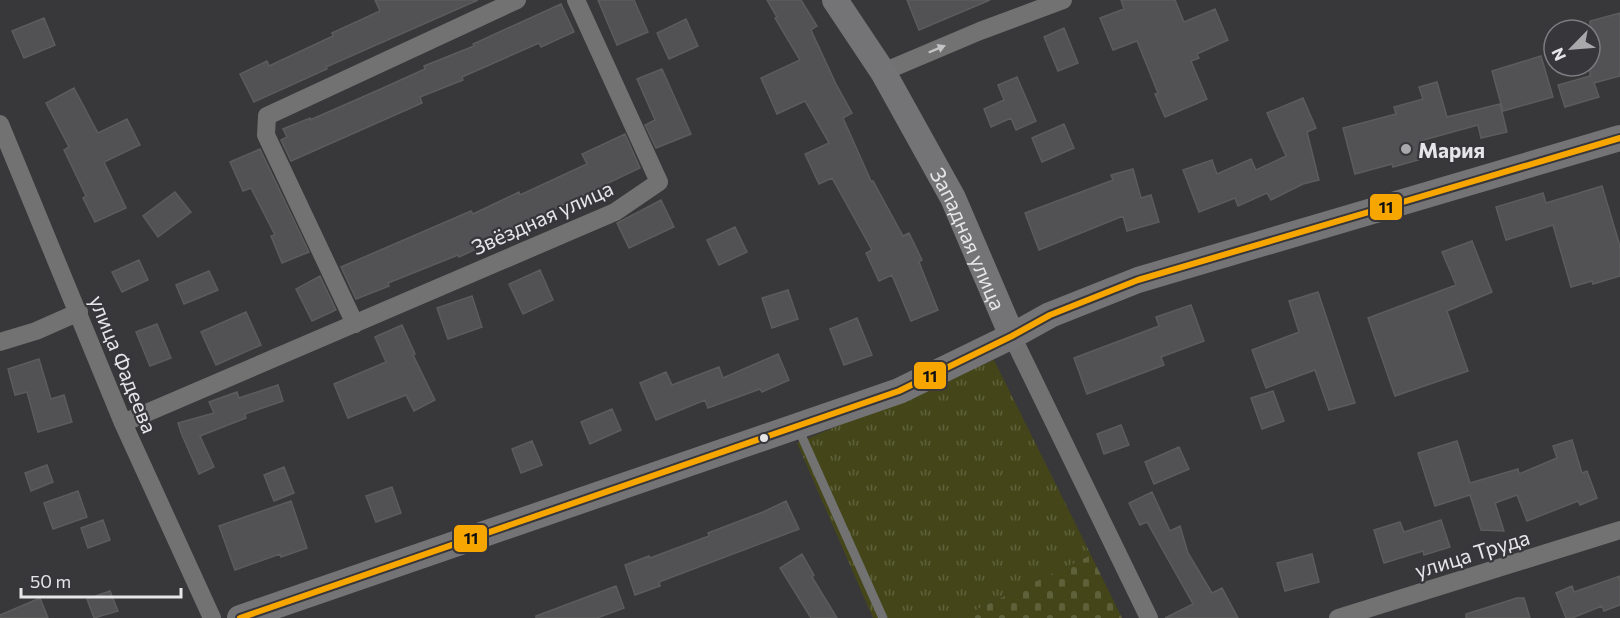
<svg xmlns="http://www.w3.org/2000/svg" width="1620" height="618" font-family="Commissioner,sans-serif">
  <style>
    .cemetery { fill: url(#cemetery-stones) }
    .park { fill: url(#park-tufts) }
    .building { fill: #525153; stroke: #5c5c5d; stroke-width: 1.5 }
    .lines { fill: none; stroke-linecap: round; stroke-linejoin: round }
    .lane { stroke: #727272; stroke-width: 9 }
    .street { stroke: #727272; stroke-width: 18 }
    .secondary { stroke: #747375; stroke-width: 26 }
    .bus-1-casing { stroke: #37363a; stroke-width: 10 }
    .bus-1 { stroke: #f7a600; stroke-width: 6 }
    .oneway { fill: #c3c2c5 }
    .poi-dot { fill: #a9a8ab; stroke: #37363a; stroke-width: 2 }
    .bus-dot { fill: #e6e5e8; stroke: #37363a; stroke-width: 2 }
    .labels { text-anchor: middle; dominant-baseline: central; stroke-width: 4.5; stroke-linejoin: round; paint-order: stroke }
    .poi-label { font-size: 21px; font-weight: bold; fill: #e6e5e8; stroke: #37363a; text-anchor: start }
    .street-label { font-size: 21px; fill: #e6e5e8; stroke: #37363a }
    .line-badge { stroke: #37363a; stroke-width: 2 }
    .pale-badge-label { font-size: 16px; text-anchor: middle; font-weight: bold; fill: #111 }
  </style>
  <defs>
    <pattern id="cemetery-stones" width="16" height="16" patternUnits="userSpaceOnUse" patternTransform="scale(1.5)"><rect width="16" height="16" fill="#444619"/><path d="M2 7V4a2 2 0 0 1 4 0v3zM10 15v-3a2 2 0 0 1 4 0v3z" fill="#5f613a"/></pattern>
    <pattern id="park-tufts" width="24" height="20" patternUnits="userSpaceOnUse" patternTransform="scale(1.5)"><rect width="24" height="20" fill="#444619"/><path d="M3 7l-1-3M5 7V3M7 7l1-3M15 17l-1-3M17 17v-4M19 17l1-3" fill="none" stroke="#5f613a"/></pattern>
  </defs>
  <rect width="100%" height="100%" fill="#383739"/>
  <path class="cemetery" d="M1091 555 1122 618H959Z"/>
  <path class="park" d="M994 360 1091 555 959 618H873L797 443Z"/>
  <path class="building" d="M375 0H478L326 67 327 69 254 102 240 74 267 61 269 66 333 36 332 33 380 11Z
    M598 0H634L648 32 617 45Z
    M767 0H801L817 26 811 30 836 84 852 113 843 118 871 181H873L903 236 909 233 922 260 919 262 938 310 911 321 892 275 879 281 866 253 872 250 832 178 819 184 805 154 829 143 805 101 777 114 761 78 800 60 775 18 777 17Z
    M907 0H990L919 30Z
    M1121 0H1175L1184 22 1215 9 1228 40 1197 54 1199 58 1191 61 1207 99 1165 117 1155 94 1158 93 1137 41 1113 50 1100 18 1124 9Z
    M561 4 574 32 541 47 539 43 462 77 463 80 420 97 422 103 291 161 281 140 287 137 283 129 310 118V120L383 88 425 69 424 66 474 46 473 44Z
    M1620 13V76L1594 83 1599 97 1565 107 1558 85 1590 76V21Z
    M44 18 55 45 24 58 12 31Z
    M686 19 698 46 669 59 657 33Z
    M1064 28 1078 63 1058 71 1044 37Z
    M1541 56 1553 97 1503 111 1492 71Z
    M662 69 691 134 656 148 645 125 655 120 637 79Z
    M1017 77 1036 121 1016 130 1011 118 991 127 984 109 1004 100 998 85Z
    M1437 82 1447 117 1500 104 1507 132 1481 138 1478 125 1420 141 1425 158 1393 167 1392 164 1355 174 1343 128 1396 114 1394 107 1423 99 1419 87Z
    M74 88 98 133 127 119 140 145 104 162 126 208 95 222 83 198 86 196 64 150 69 147 46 103Z
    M1303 98 1316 128 1307 132 1319 180 1303 184 1271 200 1267 193 1238 206 1235 198 1199 212 1183 170 1212 160 1217 174 1251 159 1256 170 1286 156 1267 113Z
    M1064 124 1074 148 1042 162 1032 138Z
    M625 134 640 168 485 242 487 244 459 257 458 255 388 283 389 286 356 299 341 267 471 211 473 214 519 192 520 195 587 164 582 154Z
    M260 149 309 252 282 263 271 236 275 235 251 188 243 191 230 162Z
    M1133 169 1141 198 1151 195 1159 222 1127 231 1123 216 1039 250 1025 213 1113 180 1111 175Z
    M1602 186 1620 246V276L1593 284 1592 281 1571 287 1553 225 1506 240 1496 207 1543 193 1546 203Z
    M175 192 191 212 158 237 143 216Z
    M661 200 674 227 629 248 617 223Z
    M735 227 747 252 719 265 707 240Z
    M1472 241 1492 292 1447 311 1468 371 1395 396 1368 318 1456 285 1442 252Z
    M139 260 148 280 122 292 112 272Z
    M540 270 553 300 523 314 509 284Z
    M209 271 218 290 184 304 176 285Z
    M320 276 336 310 312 321 296 289Z
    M788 290 798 319 772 328 762 298Z
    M1318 292 1355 403 1329 410 1315 370 1266 388 1252 350 1299 332 1289 301Z
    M472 296 482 327 448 339 437 308Z
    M1191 305 1204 341 1161 357 1164 365 1087 394 1074 358 1159 326 1156 317Z
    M246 312 261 345 216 365 201 332Z
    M857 318 872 355 844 365 830 329Z
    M157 324 171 358 150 366 136 332Z
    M402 325 415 354 413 355 435 400 414 411 406 395 348 418 334 384 386 362 375 337Z
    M778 354 789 380 762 392 760 389 708 408 705 400 656 420 640 383 666 372 672 385 719 367 723 378Z
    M39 359 51 399 64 395 72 422 38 432 27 392 15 395 8 369Z
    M278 385 283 401 245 414 246 418 200 436 214 467 199 474 182 435 178 423 214 413 209 402 237 392 239 398Z
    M1273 391 1284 421 1262 429 1251 398Z
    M612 409 621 430 590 444 581 422Z
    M1121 425 1129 445 1104 454 1097 434Z
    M1572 440 1582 473 1587 471 1597 498 1580 505 1578 501 1527 521 1517 495 1495 503 1504 531 1481 530 1470 495 1435 506 1418 453 1457 441 1470 483 1518 469 1519 474 1557 458 1553 446Z
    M532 441 542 465 521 473 512 449Z
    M1179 447 1189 469 1154 484 1145 462Z
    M47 465 53 482 31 491 25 473Z
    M284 467 294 493 274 501 264 475Z
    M392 487 401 513 376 522 366 496Z
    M78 491 87 517 53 529 44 503Z
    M1152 492 1170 531 1180 526 1188 553 1212 593 1222 588 1238 618H1165L1193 604 1147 522 1140 525 1129 503Z
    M291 501 307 548 281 557 280 554 235 570 219 526Z
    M786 501 799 529 659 582 660 586 635 595 625 565 649 556 650 558 709 536 708 533 763 512Z
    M103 520 110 540 88 548 81 528Z
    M1441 520 1450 547 1424 555 1423 551 1384 563 1374 530 1400 522 1404 532Z
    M802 554 814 575 812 577 837 618H811L780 568Z
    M1312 554 1319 582 1285 591 1277 563Z
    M1620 576V605L1604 611 1602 606 1572 618H1566L1556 593 1572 586 1574 592Z
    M616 586 624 608 597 618H536V616Z
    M110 591 118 611 94 618 87 599Z
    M40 598 48 618H0V615Z
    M1517 598H1524L1530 618H1466V614Z"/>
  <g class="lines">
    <path class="lane" d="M798 428 883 618"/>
    <path class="street" d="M883 72 980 31 1063 0
      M0 124 123 423 212 618
      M355 324 266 135 267 116 517 0
      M1012 336 1149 618
      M0 342 36 331 79 312
      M123 423 615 212 659 182 576 0
      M1338 618 1620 530"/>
    <g class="secondary">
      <path id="s1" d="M835 0 883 72 953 198 1012 336"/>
      <path d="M240 618 899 391 1012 336 1050 315 1138 280 1620 138"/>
    </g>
    <defs>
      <path id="bus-1" d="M240 618 899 391 1012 336 1050 315 1138 280 1620 138"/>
    </defs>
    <use href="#bus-1" class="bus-1-casing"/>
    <use href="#bus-1" class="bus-1"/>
  </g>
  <defs><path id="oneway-solid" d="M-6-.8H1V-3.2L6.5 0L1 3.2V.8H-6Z" transform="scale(1.5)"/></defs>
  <use class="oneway" href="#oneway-solid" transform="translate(937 49) rotate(-23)"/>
  <circle class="poi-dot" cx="1406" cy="149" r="6"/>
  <circle class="bus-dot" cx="764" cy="438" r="5"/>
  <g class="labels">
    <g class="poi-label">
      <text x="1418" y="149">Мария</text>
    </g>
    <g class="street-label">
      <text transform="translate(542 217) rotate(-24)">Звёздная улица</text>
      <text stroke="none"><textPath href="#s1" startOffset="274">Западная улица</textPath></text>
      <text transform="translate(124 364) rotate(68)">улица Фадеева</text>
      <text transform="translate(1472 553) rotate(-17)">улица Труда</text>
    </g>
  </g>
  <g class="line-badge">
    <rect x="1369" y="193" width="34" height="28" rx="6" fill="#f7a600"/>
    <rect x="913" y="361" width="34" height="29" rx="6" fill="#f7a600"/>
    <rect x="453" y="524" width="35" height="29" rx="6" fill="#f7a600"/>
  </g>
  <g class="pale-badge-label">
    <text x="1386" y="213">11</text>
    <text x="930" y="382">11</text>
    <text x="471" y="544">11</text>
  </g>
  <g transform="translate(1572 48) rotate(245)"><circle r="28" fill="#37363a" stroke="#7d7c80" stroke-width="1.5"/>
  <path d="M0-4.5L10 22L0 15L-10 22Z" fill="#a9a8ab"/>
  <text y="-9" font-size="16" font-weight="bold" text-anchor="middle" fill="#e6e5e8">N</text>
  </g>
  <path d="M21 588v9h160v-9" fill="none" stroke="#e6e5e8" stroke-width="3"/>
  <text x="30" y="588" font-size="18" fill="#e6e5e8" stroke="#37363a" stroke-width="4.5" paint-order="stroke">50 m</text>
</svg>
